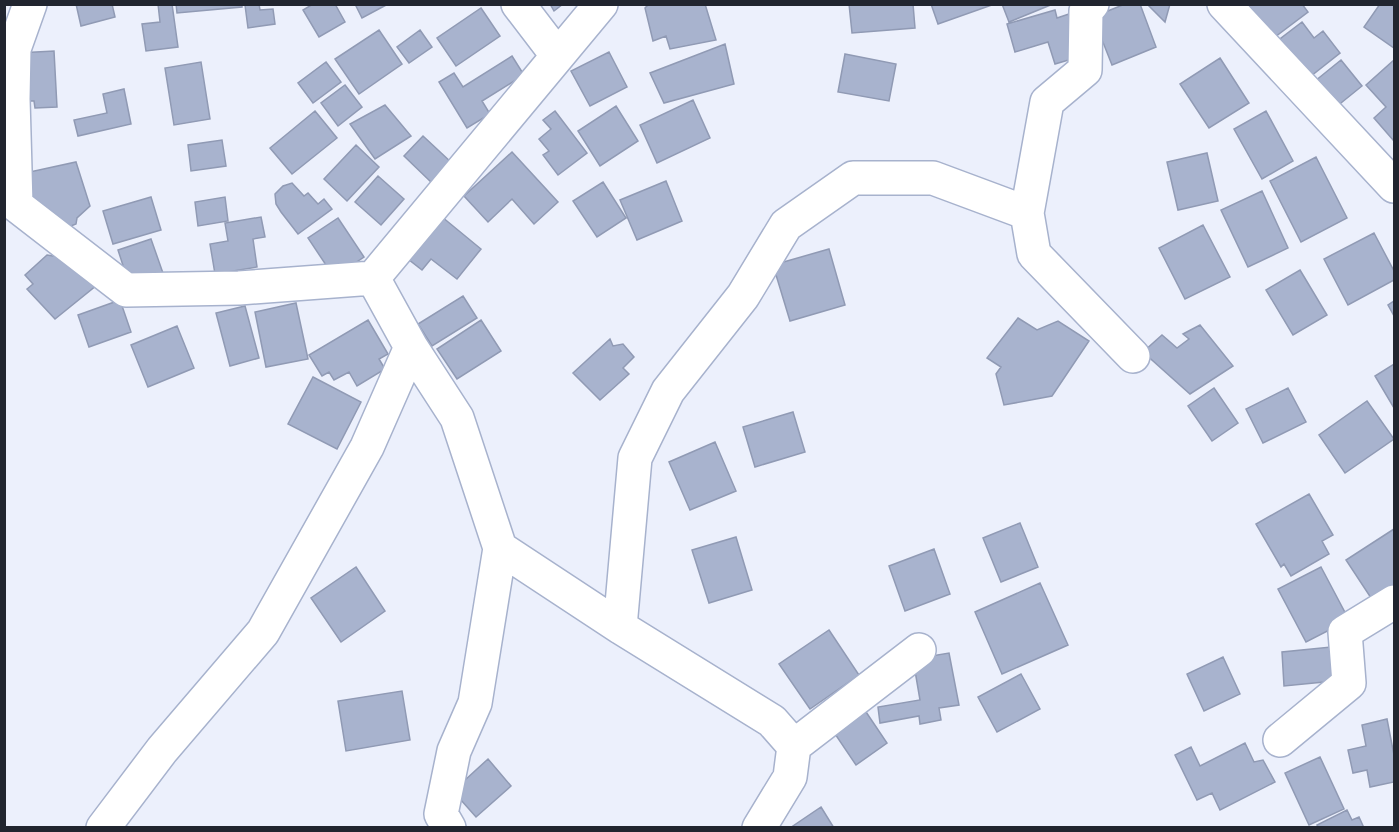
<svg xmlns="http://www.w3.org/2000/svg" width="1399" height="832" font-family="'Fira Sans',sans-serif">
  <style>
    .building { fill: #a8b3ce; stroke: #909ab4; stroke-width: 1.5 }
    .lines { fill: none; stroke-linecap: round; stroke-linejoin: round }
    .minor-casing { stroke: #a7b2cd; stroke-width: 36 }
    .minor { stroke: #fff; stroke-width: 33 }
  </style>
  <rect width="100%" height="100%" fill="#ecf0fc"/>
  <path class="building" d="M76 4H112L115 17 81 26Z
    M158 4H172L178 47 146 51 142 24 160 22Z
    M176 4H242V7L177 13Z
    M259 4 260 10 273 9 275 24 248 28 245 5Z
    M313 4H335L345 22 319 37 303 10Z
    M355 4H388L362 18Z
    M550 4H563L554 11Z
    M649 4H705L716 40 670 49 666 36 653 41 645 8Z
    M849 4H913L915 28 852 33Z
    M931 4H991L992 5 938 24Z
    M1002 4H1053L1009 22Z
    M1125 4H1140L1156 47 1112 65 1093 17Z
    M1147 4H1170L1165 22Z
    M1244 4H1302L1308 12 1271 40Z
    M1380 4H1394V48L1364 27Z
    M481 8 500 36 456 66 437 38Z
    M1055 10 1057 18 1069 14 1082 56 1055 64 1048 42 1015 52 1007 24Z
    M1302 22 1314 38 1323 31 1340 53 1306 80 1276 42Z
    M379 30 402 64 359 94 335 59Z
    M420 30 432 47 409 63 397 47Z
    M725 44 734 84 664 103 650 73Z
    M54 51 57 107 35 108 34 101H27L18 53Z
    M609 52 627 87 590 106 571 71Z
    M845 54 896 64 889 101 838 92Z
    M512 56 524 75 482 101 490 114 467 128 439 82 454 73 463 87Z
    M1220 58 1249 103 1209 128 1180 84Z
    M1341 60 1362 86 1336 107 1315 81Z
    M1394 60V138L1393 140 1374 118 1386 107 1366 85Z
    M201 62 210 119 174 125 165 68Z
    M326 62 341 82 313 103 298 83Z
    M345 85 362 107 338 126 321 103Z
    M124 89 131 124 78 136 74 120 107 113 103 94Z
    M693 100 710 138 657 163 640 125Z
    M385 105 411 136 375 159 350 124Z
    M616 106 638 141 600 166 578 131Z
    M315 111 337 138 292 174 270 148Z
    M555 111 587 153 558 175 543 155 549 151 539 139 551 129 543 120Z
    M1266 111 1293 161 1262 179 1234 129Z
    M423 136 453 164 434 185 404 156Z
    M222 140 226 166 191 171 188 145Z
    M356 145 379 167 347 201 324 179Z
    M512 152 558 202 534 224 512 199 488 222 464 196Z
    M1207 153 1218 201 1178 210 1167 162Z
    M1316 157 1347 218 1301 242 1270 181Z
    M76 162 90 206 77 218 76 224 66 228 36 214 25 173Z
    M378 176 404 199 381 225 355 202Z
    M666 181 682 221 637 240 620 200Z
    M603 182 626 218 597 237 573 201Z
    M292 183 304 196 308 193 318 204 324 199 332 209 298 234 281 212 276 204 275 194 283 186Z
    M1262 191 1288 248 1248 267 1221 210Z
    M151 197 161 230 113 244 103 211Z
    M225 197 228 221 198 226 195 202Z
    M436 212 481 249 457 279 431 259 422 270 408 259Z
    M261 217 265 237 253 239 257 267 215 274 210 244 228 241 225 223Z
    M338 218 364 257 334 277 308 238Z
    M1203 225 1230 277 1185 299 1159 248Z
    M1374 233 1394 271V280L1348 305 1324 259Z
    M151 239 164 276 130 287 118 250Z
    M829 249 845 305 790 321 773 265Z
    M47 255 59 257 97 285 55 319 27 289 33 284 25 275Z
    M1300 270 1327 315 1293 335 1266 290Z
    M463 296 477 318 432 346 418 324Z
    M120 300 131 332 89 347 78 315Z
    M1394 301V316L1388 305Z
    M296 303 308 359 266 367 255 312Z
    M245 306 259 358 230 366 216 313Z
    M1018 318 1037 330 1058 321 1089 341 1052 396 1004 405 996 374 1001 367 987 358Z
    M368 320 388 354 379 359 385 369 357 386 349 372 334 380 329 372 322 376 309 355Z
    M481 320 501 351 457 379 437 349Z
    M1200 325 1233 366 1190 394 1143 352 1162 335 1177 348 1189 339 1183 334Z
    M177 326 194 368 148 387 131 345Z
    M610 339 613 346 623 344 634 357 623 368 629 374 600 400 573 373Z
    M1394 364V408L1375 376Z
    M313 377 361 402 337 449 288 424Z
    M1214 388 1238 423 1212 441 1188 406Z
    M1288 388 1306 422 1263 443 1246 409Z
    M1367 401 1394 439 1345 473 1319 435Z
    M793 412 805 452 755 467 743 427Z
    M715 442 736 491 690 510 669 462Z
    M1309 494 1333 535 1322 541 1329 554 1291 576 1284 564 1281 567 1256 524Z
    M1020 523 1038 567 1001 582 983 538Z
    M1394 529V592L1375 604 1346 560Z
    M736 537 752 590 709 603 692 550Z
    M934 549 950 594 905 611 889 566Z
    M356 567 385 611 341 642 311 598Z
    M1321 567 1349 620 1306 642 1278 589Z
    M1040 583 1068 645 1002 674 975 612Z
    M829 630 859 675 810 709 779 664Z
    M1331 647 1334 681 1284 686 1282 652Z
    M949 653 959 705 939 708 941 720 920 724 919 716 880 723 878 707 920 700 913 659Z
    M1223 657 1240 694 1204 711 1187 674Z
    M1021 674 1040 709 997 732 978 697Z
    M402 691 410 740 346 751 338 701Z
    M862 706 887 743 856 765 831 728Z
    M1387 719 1394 755V782L1370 787 1367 770 1353 773 1348 750 1366 746 1362 725Z
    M1245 743 1254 762 1263 760 1275 782 1220 810 1212 793 1197 800 1175 755 1191 747 1200 766Z
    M1320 757 1344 809 1309 825 1285 773Z
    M488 759 511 786 476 817 453 791Z
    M821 807 834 828H790Z
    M1347 810 1352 820 1359 817 1364 828H1319L1317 825Z"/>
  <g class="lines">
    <defs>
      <path id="minor" d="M30 4 14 49 13 99 16 205 126 290 239 288 373 278 601 4
        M518 4 557 55
        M1092 4 1086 11 1085 70 1047 102 1027 213 1034 254 1133 356
        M1224 4 1394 186
        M373 278 411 347 457 418 500 548 475 703 454 751 441 814 449 828
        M500 548 620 627 772 721 794 746 919 650
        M620 627 635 458 668 391 743 296 786 225 853 178H933L1027 213
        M1280 740 1349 683 1345 632 1394 602
        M103 828 162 750 263 632 367 447 411 347
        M759 828 790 777 794 746"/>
    </defs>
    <use href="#minor" class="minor-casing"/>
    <use href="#minor" class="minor"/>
  </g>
  <rect width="1399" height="832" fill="none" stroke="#21252f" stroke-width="12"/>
</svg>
